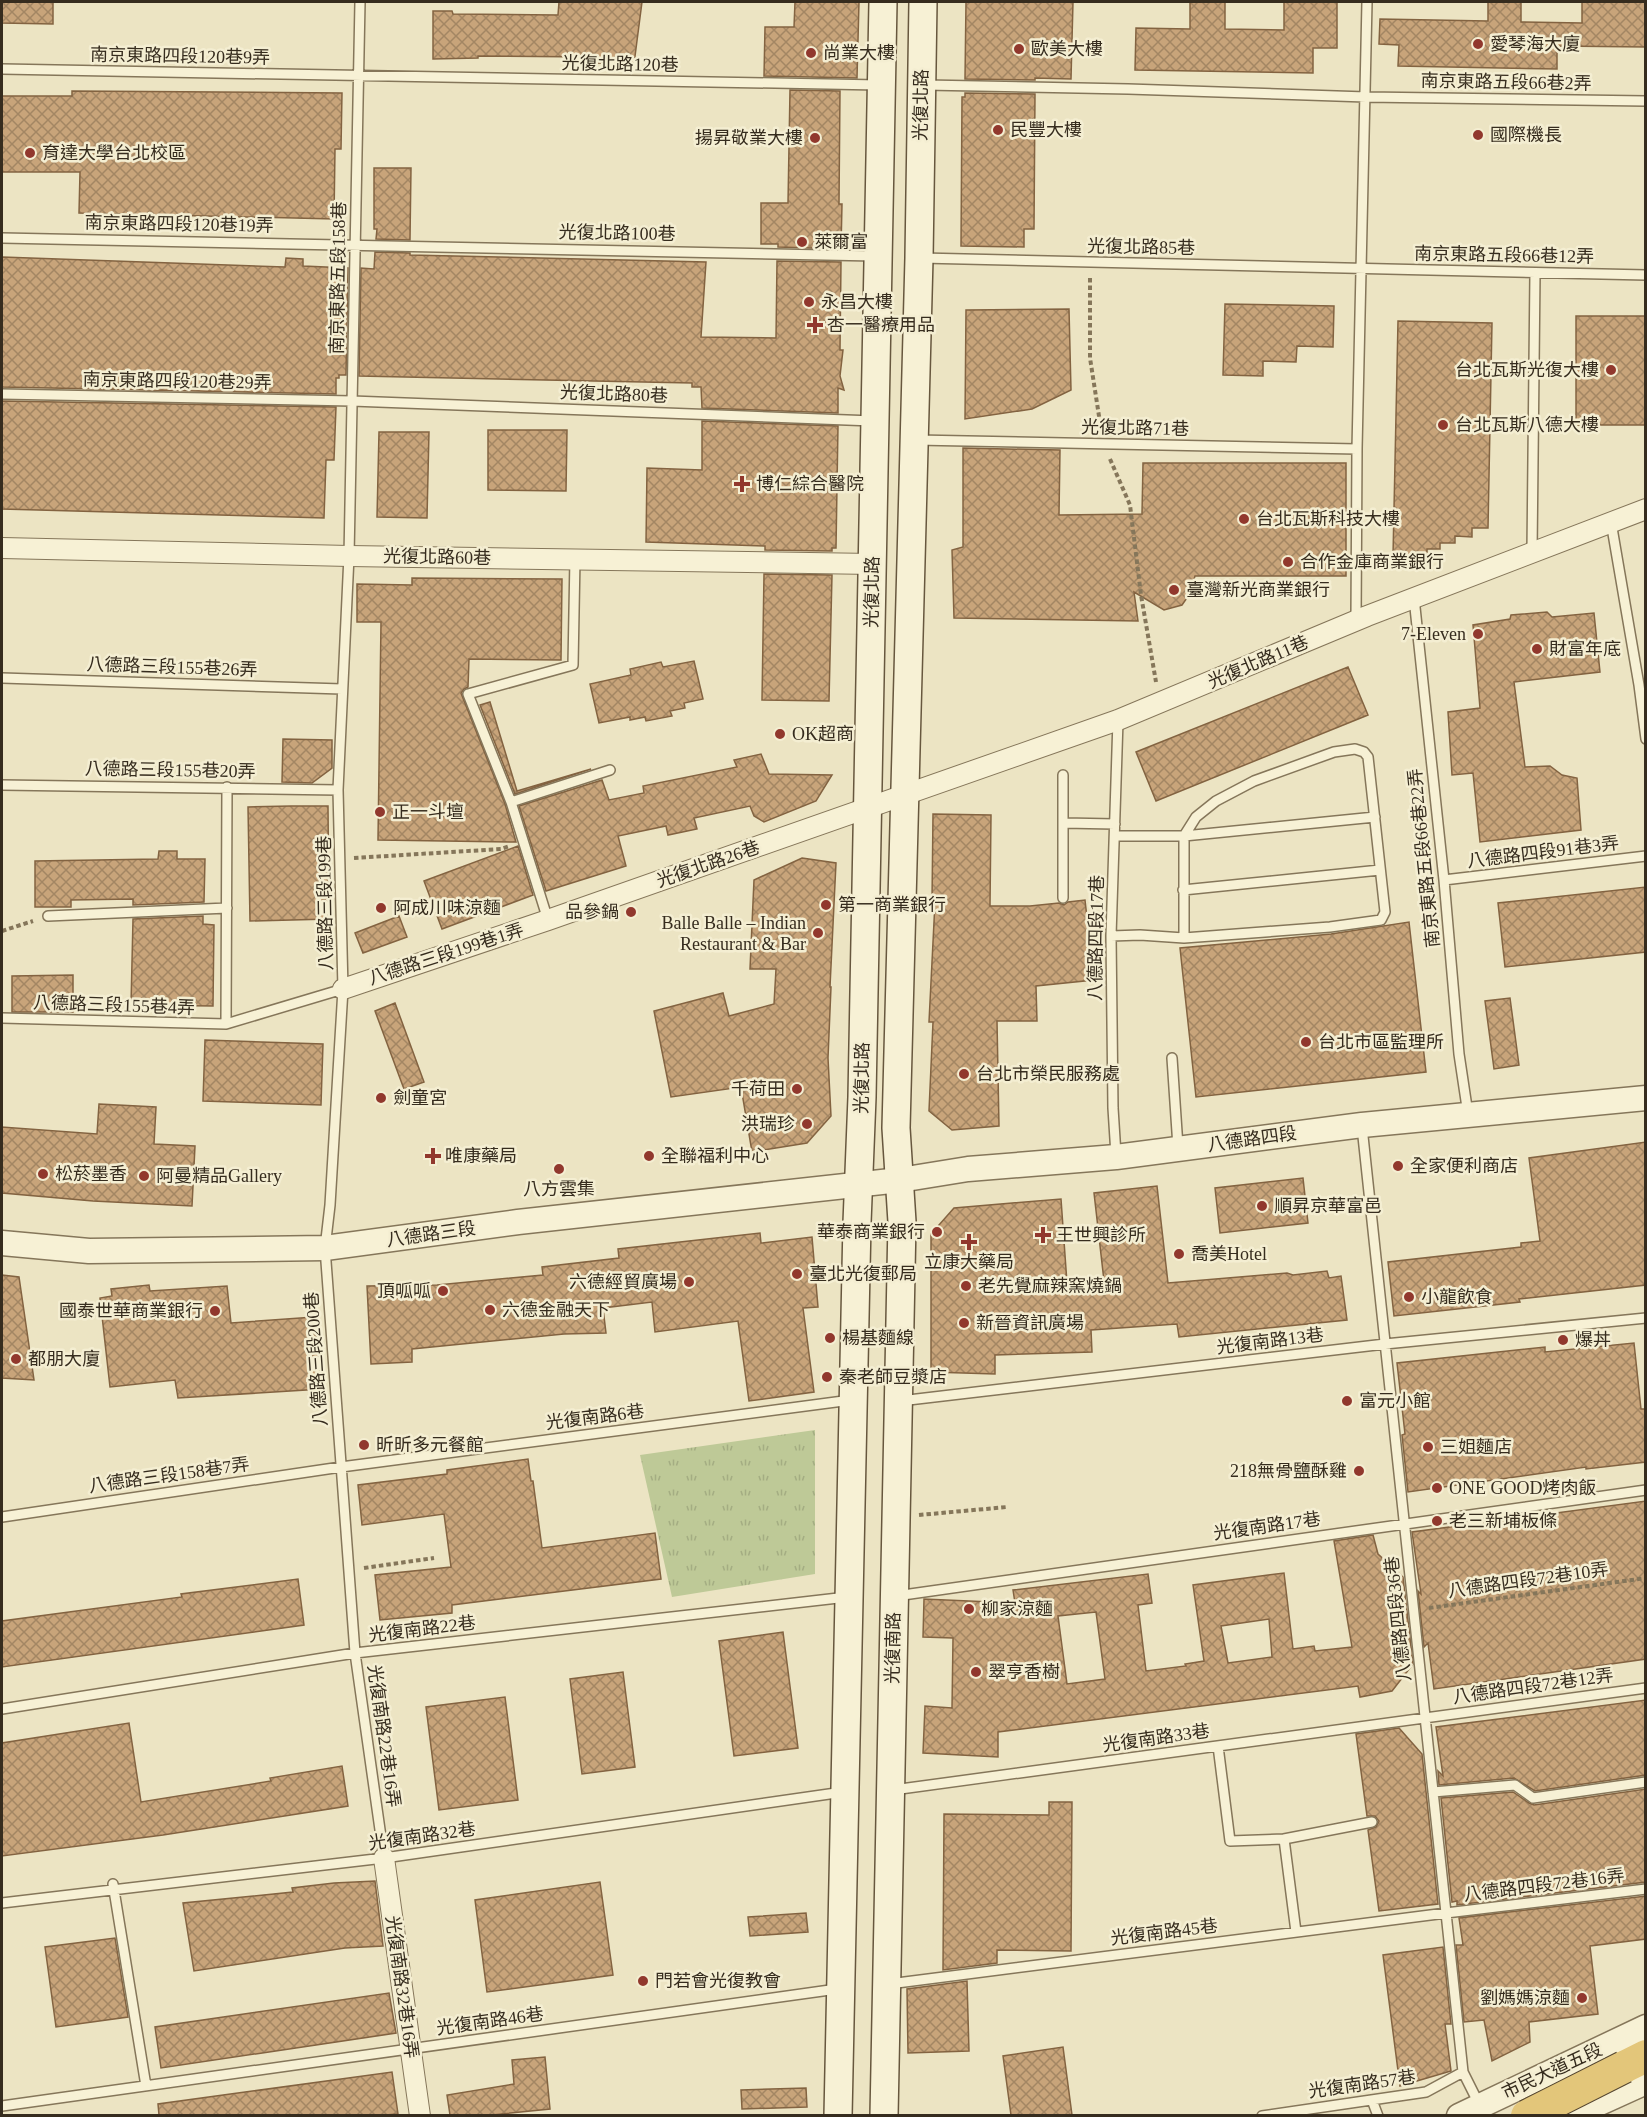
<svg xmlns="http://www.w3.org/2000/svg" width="1647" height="2117" font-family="'Times New Roman','Noto Sans TC',serif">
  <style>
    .park { fill: url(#park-tufts) }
    .building { fill: url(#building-cross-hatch); stroke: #836341; stroke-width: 1.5; fill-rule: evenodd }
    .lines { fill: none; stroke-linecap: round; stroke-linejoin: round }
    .service-casing { stroke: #85765a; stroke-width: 12 }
    .minor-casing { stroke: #85765a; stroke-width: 22 }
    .tertiary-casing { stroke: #85765a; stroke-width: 27 }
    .secondary-casing { stroke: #67573e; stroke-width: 30 }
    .trunk-casing { stroke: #53442f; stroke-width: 34 }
    .path { stroke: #85765a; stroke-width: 4; stroke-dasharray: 4.5 3; stroke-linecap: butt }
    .service { stroke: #f7f1d5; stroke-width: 9 }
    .minor { stroke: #f7f1d5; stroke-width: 20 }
    .tertiary { stroke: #f7f1d5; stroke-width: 24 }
    .secondary { stroke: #f7f1d5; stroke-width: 27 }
    .trunk { stroke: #e3c67a; stroke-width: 32 }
    .trunk-bridge-casing { stroke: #53442f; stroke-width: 34; stroke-linecap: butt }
    .trunk-bridge { stroke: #e3c67a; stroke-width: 32 }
    .poi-dot { fill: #91382d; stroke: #f4eed2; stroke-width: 2 }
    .labels { text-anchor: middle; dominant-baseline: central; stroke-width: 5; stroke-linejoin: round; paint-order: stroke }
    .poi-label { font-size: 18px; fill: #362c1e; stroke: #f4eed2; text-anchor: start }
    .street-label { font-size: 18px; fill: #362c1e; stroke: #f4eed2 }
  </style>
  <defs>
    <pattern id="park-tufts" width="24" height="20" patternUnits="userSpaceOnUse" patternTransform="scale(1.5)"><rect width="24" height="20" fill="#bec997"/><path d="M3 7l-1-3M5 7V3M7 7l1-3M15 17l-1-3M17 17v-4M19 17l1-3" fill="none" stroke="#a4ad82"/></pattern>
    <pattern id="building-cross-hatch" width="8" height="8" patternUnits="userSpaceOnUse" patternTransform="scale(1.5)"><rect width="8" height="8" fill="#c8a47a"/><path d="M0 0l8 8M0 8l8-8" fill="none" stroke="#a38663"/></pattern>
  </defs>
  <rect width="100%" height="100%" fill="#ece4c3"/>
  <path class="park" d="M815 1430V1574L672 1597 640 1455Z"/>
  <path class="building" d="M2 2H53V24L2 23Z
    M559 2H642L634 64 598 63 593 57 478 56V58L433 59V11H452L453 14 558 15Z
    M795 2H859L857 78 764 76 765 27H794Z
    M966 2H1073L1071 79 1035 78V80L965 79Z
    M1190 2H1225V29L1284 30V2H1337V48H1313V73L1135 70 1136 28 1190 29Z
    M1488 2H1521V22L1582 23V2H1646V47L1557 46V69L1398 66 1399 45 1379 44 1380 19 1488 21Z
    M790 90 840 91 839 204H842L841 249 778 247V244H761V203H788Z
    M72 91 342 93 341 149H335L334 219 79 213 80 172H2V96H72Z
    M965 93 1035 94 1034 229H1024V247L961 246 962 97H965Z
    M374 168H411L410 240 376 239 377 229H374Z
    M375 252 410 253V255L706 262 701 337 776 338 777 261 841 262 840 350H843L840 376 844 390 838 388V413L702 408 701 387H692V383L359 376 361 268 374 269Z
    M2 257 285 267 286 258 303 259V266L348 268 346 375H339V378H336V394L2 387Z
    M1225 304 1334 306 1333 347 1297 346 1296 362 1263 361V376L1223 375Z
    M1069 309 1071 390 1032 409 965 419 966 310Z
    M1576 316H1646V425H1576Z
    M1398 321 1492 323 1488 528H1472V537L1455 536V543H1440V549H1427V557L1393 556Z
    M2 401 336 407 334 460H326L324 518 2 509Z
    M702 421 838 426 836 548H832V551L765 550V546L646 542 647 468 702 470Z
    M488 430H567L566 491 488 490Z
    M379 432H429L427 518 377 517Z
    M963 448 1060 450 1059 515 1142 514 1143 463H1346V576H1195L1189 595 1182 605 1164 610 1134 592 1138 621 954 618 952 550 963 547Z
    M764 574 832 575 829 701 762 700Z
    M412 578 562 579 561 660 469 659 468 687 464 689 461 693 505 804 516 842 378 840 381 622H357V584L412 585Z
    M1547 612 1552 617 1594 613 1600 672 1514 682 1525 767 1550 766 1562 775 1577 778 1581 830 1480 842 1473 773 1452 775 1448 712 1480 708 1473 625 1510 619 1511 615Z
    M694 661 703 699 684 703 685 708 670 711 672 716 646 721 645 717 630 720V717L599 723 590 684 631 675 630 669 661 662 663 667Z
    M1348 667 1368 715 1156 801 1136 752Z
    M490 702 517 791 591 769 515 794 480 705Z
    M283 739 332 740V768L312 783 282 782Z
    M761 754 769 774 832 775 816 801 764 822 754 816 750 806 694 818 697 829 668 835 666 826 618 836 626 866 546 891 519 806 602 780 609 800 644 793 643 786 737 767 734 760Z
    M291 806H328L329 919 250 921 248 807Z
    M933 814 991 815 990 906H1030L1059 903 1064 905 1068 902 1085 900 1094 980 1036 986 1037 1021H997L999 1126 952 1130 929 1111 933 1022H929L935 902H932Z
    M518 846 533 895 442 929 424 881Z
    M159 851H177V859H205L204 902 133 905V899L71 900V907H35V861L158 859Z
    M802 858 836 863 830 987H831L828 1058 831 1116 807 1143 752 1152 741 1087 671 1097 654 1011 723 993 729 1016 774 1004 776 969H750L754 880Z
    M1646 887V952L1505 967 1498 903Z
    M203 916V924L214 925 213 1006 131 1005 133 919Z
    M399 916 407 937 363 953 355 933Z
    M1409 922 1426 1072 1196 1097 1180 948 1331 934Z
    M73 975V1012H12V976Z
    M1510 998 1519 1065 1494 1069 1485 1001Z
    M395 1003 424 1082 404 1089 375 1011Z
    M205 1040 323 1044 321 1105 203 1101Z
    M99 1104 156 1107 154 1144 195 1146 192 1206 93 1201 2 1193V1127L97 1134Z
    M1646 1142V1285L1519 1299 1520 1302 1394 1316 1388 1262 1521 1247V1243L1540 1241 1529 1158Z
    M1303 1178 1308 1223 1220 1233 1215 1188Z
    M1157 1186 1168 1283 1287 1273 1293 1275 1327 1271 1329 1278 1341 1276 1347 1320 1179 1337 1177 1324 1091 1330 1092 1352 995 1355V1374L931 1372V1234L954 1208 1061 1199 1067 1283 1104 1281 1094 1193Z
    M760 1233 761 1243 812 1237 818 1307 803 1308 814 1392 749 1401 738 1321 655 1332 652 1302 603 1308 606 1333 564 1334 412 1349V1362L371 1364 367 1286 437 1285 543 1275 542 1267 619 1258 618 1249Z
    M2 1275 19 1277 34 1380 2 1378Z
    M149 1285 150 1291 227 1286 231 1323 314 1317 322 1389 178 1398 175 1380 110 1387 100 1298 112 1296 111 1289Z
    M1634 1343 1641 1409H1646V1462L1586 1469V1467L1408 1492 1402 1435 1405 1434 1397 1363 1545 1347V1352Z
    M528 1459 531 1481H533L542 1548 655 1533 661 1579 452 1605V1613L380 1620 375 1575 451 1567 444 1514 362 1525 358 1485 447 1474V1470Z
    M1646 1501V1659L1434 1689 1428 1643 1424 1647 1418 1591 1421 1594 1412 1532Z
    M1373 1535 1378 1554 1403 1577 1413 1664 1392 1691 1360 1697 1358 1686 998 1732V1757L923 1753 925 1706 952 1708 953 1638 923 1637 924 1599 1015 1603 1013 1590 1148 1574 1152 1603 1138 1605 1146 1671 1186 1666 1185 1664 1204 1661 1193 1585 1284 1573 1293 1649 1314 1646 1315 1651 1352 1647 1334 1541ZM1096 1612 1105 1679 1067 1684 1058 1616ZM1269 1619 1272 1657 1228 1663 1221 1626Z
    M298 1579 304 1625 2 1667V1621L182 1597 181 1594Z
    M783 1632 798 1748 734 1756 719 1641Z
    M623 1672 635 1767 582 1774 570 1679Z
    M505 1697 518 1800 439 1810 426 1707Z
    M1646 1700V1775L1535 1791 1514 1778 1439 1785 1438 1771 1443 1776 1436 1727Z
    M129 1723 141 1802 271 1781 270 1778 342 1766 348 1806 163 1835 2 1856V1743Z
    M1399 1728 1422 1754 1438 1904 1379 1911 1368 1830 1376 1827 1379 1821 1375 1816H1367L1356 1734Z
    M1646 1789V1882L1457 1905V1901L1452 1902 1441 1798 1513 1792 1529 1803 1534 1805Z
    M1049 1802H1072L1071 1951 997 1950V1963L943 1970 944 1814 1049 1815Z
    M375 1881 383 1946 345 1948 194 1971 183 1903 293 1892 292 1888 334 1883Z
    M600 1882 613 1975 487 1992 475 1900Z
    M1646 1896V1939L1590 1946 1598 2014 1529 2022 1530 2042 1492 2061 1484 2020 1464 2022 1456 1945H1463L1459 1918Z
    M806 1913 808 1932 750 1936 748 1917Z
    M115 1938 128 2017 56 2027 45 1947Z
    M1443 1947 1451 2024H1445L1451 2071 1400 2086 1383 1955Z
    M967 1981 969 2051 908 2053 907 1989Z
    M389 1993 396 2033 161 2068 155 2027Z
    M1063 2047 1072 2115H1011L1003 2056Z
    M545 2057 550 2109 492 2115H450L447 2095 514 2084 512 2060Z
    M392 2072 398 2114 385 2115H159L158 2104Z
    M806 2088 807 2107 742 2109 741 2090Z"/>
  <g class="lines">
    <defs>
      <path id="service" d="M360 2 349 556 338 790 343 989 330 1205 325 1248 355 1653 384 1858
        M2 69 879 85
        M925 85 1128 89 1366 97 1646 101
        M2 238 875 256
        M921 258 1646 275
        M2 394 352 401 873 421
        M916 440 1357 449
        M1611 522 1639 685 1646 739
        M1532 552 1535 273
        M1414 598 1444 880 1459 1054 1468 1114
        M1356 620 1357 449 1367 2
        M2 678 342 689
        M1063 775V898
        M2 785 338 790
        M511 802 610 770
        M1064 823 1115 824
        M1115 836H1184L1375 817
        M1444 880 1646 856
        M1183 890 1380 870
        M48 916 227 908
        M548 920 511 802 468 694 573 665 575 558
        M1111 936 1140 935 1184 938 1330 927 1381 920 1385 912 1368 757 1364 752 1355 749 1334 752 1254 781 1216 801 1196 817 1184 836V938
        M2 1018 226 1024 343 989
        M226 1024 227 787
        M1172 1058 1178 1147
        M1362 1127 1463 2072 1480 2106
        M1116 1155 1113 1108 1111 936 1118 720
        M900 1401 1385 1344 1646 1318
        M2 1517 341 1467 851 1400
        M896 1596 1646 1490
        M2 1709 355 1653 847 1597
        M1218 1746 1230 1841 1284 1839 1296 1932
        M893 1790 1646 1688
        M1433 1792 1515 1785 1533 1798 1646 1782
        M1284 1839 1372 1822
        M113 1884 146 2086
        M2 1903 384 1858 843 1792
        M889 1984 1446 1913 1646 1889
        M1372 2100 1378 2116
        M2 2106 837 1989
        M1262 2116 1426 2092 1463 2072"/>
      <path id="minor" d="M2 548 349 556 873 564
        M343 989 548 920 1118 720 1367 616 1646 509
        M384 1858 420 2116"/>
      <path id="tertiary" d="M2 1243 89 1251 325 1248 518 1222 900 1180 968 1169 1116 1157 1362 1125 1646 1098
        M1459 2116 1646 2027
        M1571 2116 1646 2082"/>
      <path id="secondary" d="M838 2116 857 1223 862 1097 883 2
        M884 2116 902 1222 896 1128 919 258 923 2"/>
      <path id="trunk" d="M1624 2067 1646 2056"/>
    </defs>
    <use href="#service" class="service-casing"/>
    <use href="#minor" class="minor-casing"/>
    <use href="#tertiary" class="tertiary-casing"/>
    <use href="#secondary" class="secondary-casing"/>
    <use href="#trunk" class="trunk-casing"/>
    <path class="path" d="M1090 278V358L1101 429
      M1110 459 1130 505 1141 595 1156 682
      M354 858 501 849 510 846
      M2 931 33 921
      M919 1515 1007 1507
      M364 1568 434 1558
      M1429 1608 1646 1578"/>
    <use href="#service" class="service"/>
    <use href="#minor" class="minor"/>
    <use href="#tertiary" class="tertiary"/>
    <use href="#secondary" class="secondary"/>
    <use href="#trunk" class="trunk"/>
    <defs>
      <path id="trunk-bridge" d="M1527 2116 1624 2067"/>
    </defs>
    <use href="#trunk-bridge" class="trunk-bridge-casing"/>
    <use href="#trunk-bridge" class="trunk-bridge"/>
  </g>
  <g class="poi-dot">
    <circle cx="1478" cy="44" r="6"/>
    <circle cx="1019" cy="49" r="6"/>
    <circle cx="811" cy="53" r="6"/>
    <circle cx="998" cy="130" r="6"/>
    <circle cx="1478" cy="135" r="6"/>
    <circle cx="815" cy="138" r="6"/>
    <circle cx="30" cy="153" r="6"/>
    <circle cx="802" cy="242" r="6"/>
    <circle cx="809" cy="302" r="6"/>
    <path d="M812 316h6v6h6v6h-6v6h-6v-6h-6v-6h6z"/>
    <circle cx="1611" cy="370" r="6"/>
    <circle cx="1443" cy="425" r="6"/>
    <path d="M739 475h6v6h6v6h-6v6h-6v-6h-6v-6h6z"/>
    <circle cx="1244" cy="519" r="6"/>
    <circle cx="1288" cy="562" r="6"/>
    <circle cx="1174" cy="590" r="6"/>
    <circle cx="1478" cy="634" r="6"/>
    <circle cx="1537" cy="649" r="6"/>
    <circle cx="780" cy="734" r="6"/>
    <circle cx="380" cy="812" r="6"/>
    <circle cx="826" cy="905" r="6"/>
    <circle cx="381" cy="908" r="6"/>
    <circle cx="631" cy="912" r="6"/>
    <circle cx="818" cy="933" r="6"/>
    <circle cx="1306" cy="1042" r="6"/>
    <circle cx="964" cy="1074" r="6"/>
    <circle cx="797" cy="1089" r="6"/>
    <circle cx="381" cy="1098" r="6"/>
    <circle cx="807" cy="1124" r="6"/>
    <path d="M430 1147h6v6h6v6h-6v6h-6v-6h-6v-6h6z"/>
    <circle cx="649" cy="1156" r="6"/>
    <circle cx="1398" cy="1166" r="6"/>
    <circle cx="559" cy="1169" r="6"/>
    <circle cx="43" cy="1174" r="6"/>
    <circle cx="144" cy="1176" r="6"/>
    <circle cx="1262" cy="1206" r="6"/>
    <circle cx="937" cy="1232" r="6"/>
    <path d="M1040 1226h6v6h6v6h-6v6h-6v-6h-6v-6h6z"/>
    <path d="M966 1233h6v6h6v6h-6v6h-6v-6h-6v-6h6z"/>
    <circle cx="1179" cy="1254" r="6"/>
    <circle cx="797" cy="1274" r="6"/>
    <circle cx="689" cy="1282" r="6"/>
    <circle cx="966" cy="1286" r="6"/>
    <circle cx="443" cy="1291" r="6"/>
    <circle cx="1409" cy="1297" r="6"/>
    <circle cx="490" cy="1310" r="6"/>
    <circle cx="215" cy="1311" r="6"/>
    <circle cx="964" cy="1323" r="6"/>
    <circle cx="830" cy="1338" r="6"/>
    <circle cx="1563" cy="1340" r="6"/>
    <circle cx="16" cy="1359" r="6"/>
    <circle cx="827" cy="1377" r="6"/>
    <circle cx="1347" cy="1401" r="6"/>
    <circle cx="364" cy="1445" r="6"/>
    <circle cx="1428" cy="1447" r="6"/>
    <circle cx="1359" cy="1471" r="6"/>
    <circle cx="1437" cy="1488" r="6"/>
    <circle cx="1437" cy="1521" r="6"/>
    <circle cx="969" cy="1609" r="6"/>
    <circle cx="976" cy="1672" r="6"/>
    <circle cx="643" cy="1981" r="6"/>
    <circle cx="1582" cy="1998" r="6"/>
  </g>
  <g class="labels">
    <g class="poi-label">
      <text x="1490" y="44">愛琴海大廈</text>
      <text x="1031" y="49">歐美大樓</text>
      <text x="823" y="53">尚業大樓</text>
      <text x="1010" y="130">民豐大樓</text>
      <text x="1490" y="135">國際機長</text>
      <text x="803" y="138" text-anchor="end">揚昇敬業大樓</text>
      <text x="42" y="153">育達大學台北校區</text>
      <text x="814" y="242">萊爾富</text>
      <text x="821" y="302">永昌大樓</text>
      <text x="827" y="325">杏一醫療用品</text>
      <text x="1599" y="370" text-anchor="end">台北瓦斯光復大樓</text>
      <text x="1455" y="425">台北瓦斯八德大樓</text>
      <text x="756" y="484">博仁綜合醫院</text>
      <text x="1256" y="519">台北瓦斯科技大樓</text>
      <text x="1300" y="562">合作金庫商業銀行</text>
      <text x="1186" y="590">臺灣新光商業銀行</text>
      <text x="1466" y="634" text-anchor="end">7-Eleven</text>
      <text x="1549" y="649">財富年底</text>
      <text x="792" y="734">OK超商</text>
      <text x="392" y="812">正一斗壇</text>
      <text x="838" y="905">第一商業銀行</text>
      <text x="393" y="908">阿成川味涼麵</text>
      <text x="619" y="912" text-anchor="end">品參鍋</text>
      <text x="806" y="923" text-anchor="end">Balle Balle – Indian<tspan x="806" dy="21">Restaurant &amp; Bar</tspan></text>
      <text x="1318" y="1042">台北市區監理所</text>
      <text x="976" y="1074">台北市榮民服務處</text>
      <text x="785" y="1089" text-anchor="end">千荷田</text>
      <text x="393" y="1098">劍童宮</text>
      <text x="795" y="1124" text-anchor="end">洪瑞珍</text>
      <text x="445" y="1156">唯康藥局</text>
      <text x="661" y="1156">全聯福利中心</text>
      <text x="1410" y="1166">全家便利商店</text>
      <text x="55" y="1174">松菸墨香</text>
      <text x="156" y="1176">阿曼精品Gallery</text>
      <text x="559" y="1189" text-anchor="middle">八方雲集</text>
      <text x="1274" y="1206">順昇京華富邑</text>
      <text x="925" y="1232" text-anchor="end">華泰商業銀行</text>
      <text x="1056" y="1235">王世興診所</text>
      <text x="1191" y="1254">喬美Hotel</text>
      <text x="969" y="1262" text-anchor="middle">立康大藥局</text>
      <text x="809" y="1274">臺北光復郵局</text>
      <text x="677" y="1282" text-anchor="end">六德經貿廣場</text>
      <text x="978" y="1286">老先覺麻辣窯燒鍋</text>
      <text x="431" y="1291" text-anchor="end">頂呱呱</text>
      <text x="1421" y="1297">小龍飲食</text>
      <text x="502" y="1310">六德金融天下</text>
      <text x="203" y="1311" text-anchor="end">國泰世華商業銀行</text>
      <text x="976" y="1323">新晉資訊廣場</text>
      <text x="842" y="1338">楊基麵線</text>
      <text x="1575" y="1340">爆丼</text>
      <text x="28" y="1359">都朋大廈</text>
      <text x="839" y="1377">秦老師豆漿店</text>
      <text x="1359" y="1401">富元小館</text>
      <text x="376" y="1445">昕昕多元餐館</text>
      <text x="1440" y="1447">三姐麵店</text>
      <text x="1347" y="1471" text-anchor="end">218無骨鹽酥雞</text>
      <text x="1449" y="1488">ONE GOOD烤肉飯</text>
      <text x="1449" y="1521">老三新埔板條</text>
      <text x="981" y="1609">柳家涼麵</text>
      <text x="988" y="1672">翠亨香樹</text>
      <text x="655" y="1981">門若會光復教會</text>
      <text x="1570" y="1998" text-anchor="end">劉媽媽涼麵</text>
    </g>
    <g class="street-label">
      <text transform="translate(180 56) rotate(1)">南京東路四段120巷9弄</text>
      <text transform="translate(620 64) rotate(1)">光復北路120巷</text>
      <text transform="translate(1506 82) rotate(1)">南京東路五段66巷2弄</text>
      <text transform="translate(921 105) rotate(-89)">光復北路</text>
      <text transform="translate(179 224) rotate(1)">南京東路四段120巷19弄</text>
      <text transform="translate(617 233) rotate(1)">光復北路100巷</text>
      <text transform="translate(1141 247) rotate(1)">光復北路85巷</text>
      <text transform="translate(1504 255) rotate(1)">南京東路五段66巷12弄</text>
      <text transform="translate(338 278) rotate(-89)">南京東路五段158巷</text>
      <text transform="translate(177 381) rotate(1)">南京東路四段120巷29弄</text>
      <text transform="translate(614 394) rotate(2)">光復北路80巷</text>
      <text transform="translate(1135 428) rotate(1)">光復北路71巷</text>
      <text transform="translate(437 557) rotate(1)">光復北路60巷</text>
      <text transform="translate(872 592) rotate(-89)">光復北路</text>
      <text transform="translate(1258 662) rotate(-23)">光復北路11巷</text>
      <text transform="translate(172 667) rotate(2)">八德路三段155巷26弄</text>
      <text transform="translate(170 770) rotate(1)">八德路三段155巷20弄</text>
      <text transform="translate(1543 852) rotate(-7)">八德路四段91巷3弄</text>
      <text transform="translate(1424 858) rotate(-96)">南京東路五段66巷22弄</text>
      <text transform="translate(708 864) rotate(-19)">光復北路26巷</text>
      <text transform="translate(325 903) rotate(-91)">八德路三段199巷</text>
      <text transform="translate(1096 938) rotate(-89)">八德路四段17巷</text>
      <text transform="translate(446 954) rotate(-18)">八德路三段199巷1弄</text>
      <text transform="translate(114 1005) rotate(2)">八德路三段155巷4弄</text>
      <text transform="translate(862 1078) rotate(-89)">光復北路</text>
      <text transform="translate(1252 1139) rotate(-8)">八德路四段</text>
      <text transform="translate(431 1234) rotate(-8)">八德路三段</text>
      <text transform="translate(1270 1341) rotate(-7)">光復南路13巷</text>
      <text transform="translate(316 1359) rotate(-94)">八德路三段200巷</text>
      <text transform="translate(595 1417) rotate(-7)">光復南路6巷</text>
      <text transform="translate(169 1475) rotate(-8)">八德路三段158巷7弄</text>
      <text transform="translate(1267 1526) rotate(-8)">光復南路17巷</text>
      <text transform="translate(1528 1580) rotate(-8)">八德路四段72巷10弄</text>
      <text transform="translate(1398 1619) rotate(-96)">八德路四段36巷</text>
      <text transform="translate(422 1629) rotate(-7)">光復南路22巷</text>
      <text transform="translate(893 1648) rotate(-89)">光復南路</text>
      <text transform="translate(1533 1686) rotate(-8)">八德路四段72巷12弄</text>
      <text transform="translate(384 1736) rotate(82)">光復南路22巷16弄</text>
      <text transform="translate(1156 1738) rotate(-8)">光復南路33巷</text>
      <text transform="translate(422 1836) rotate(-8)">光復南路32巷</text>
      <text transform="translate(1544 1885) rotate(-7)">八德路四段72巷16弄</text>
      <text transform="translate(1164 1932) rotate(-7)">光復南路45巷</text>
      <text transform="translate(402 1987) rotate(82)">光復南路32巷16弄</text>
      <text transform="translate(490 2021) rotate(-8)">光復南路46巷</text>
      <text transform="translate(1552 2071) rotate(-25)">市民大道五段</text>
      <text transform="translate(1362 2084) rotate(-8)">光復南路57巷</text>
    </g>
  </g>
  <rect width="1647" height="2117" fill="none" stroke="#362c1e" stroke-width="6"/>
</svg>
